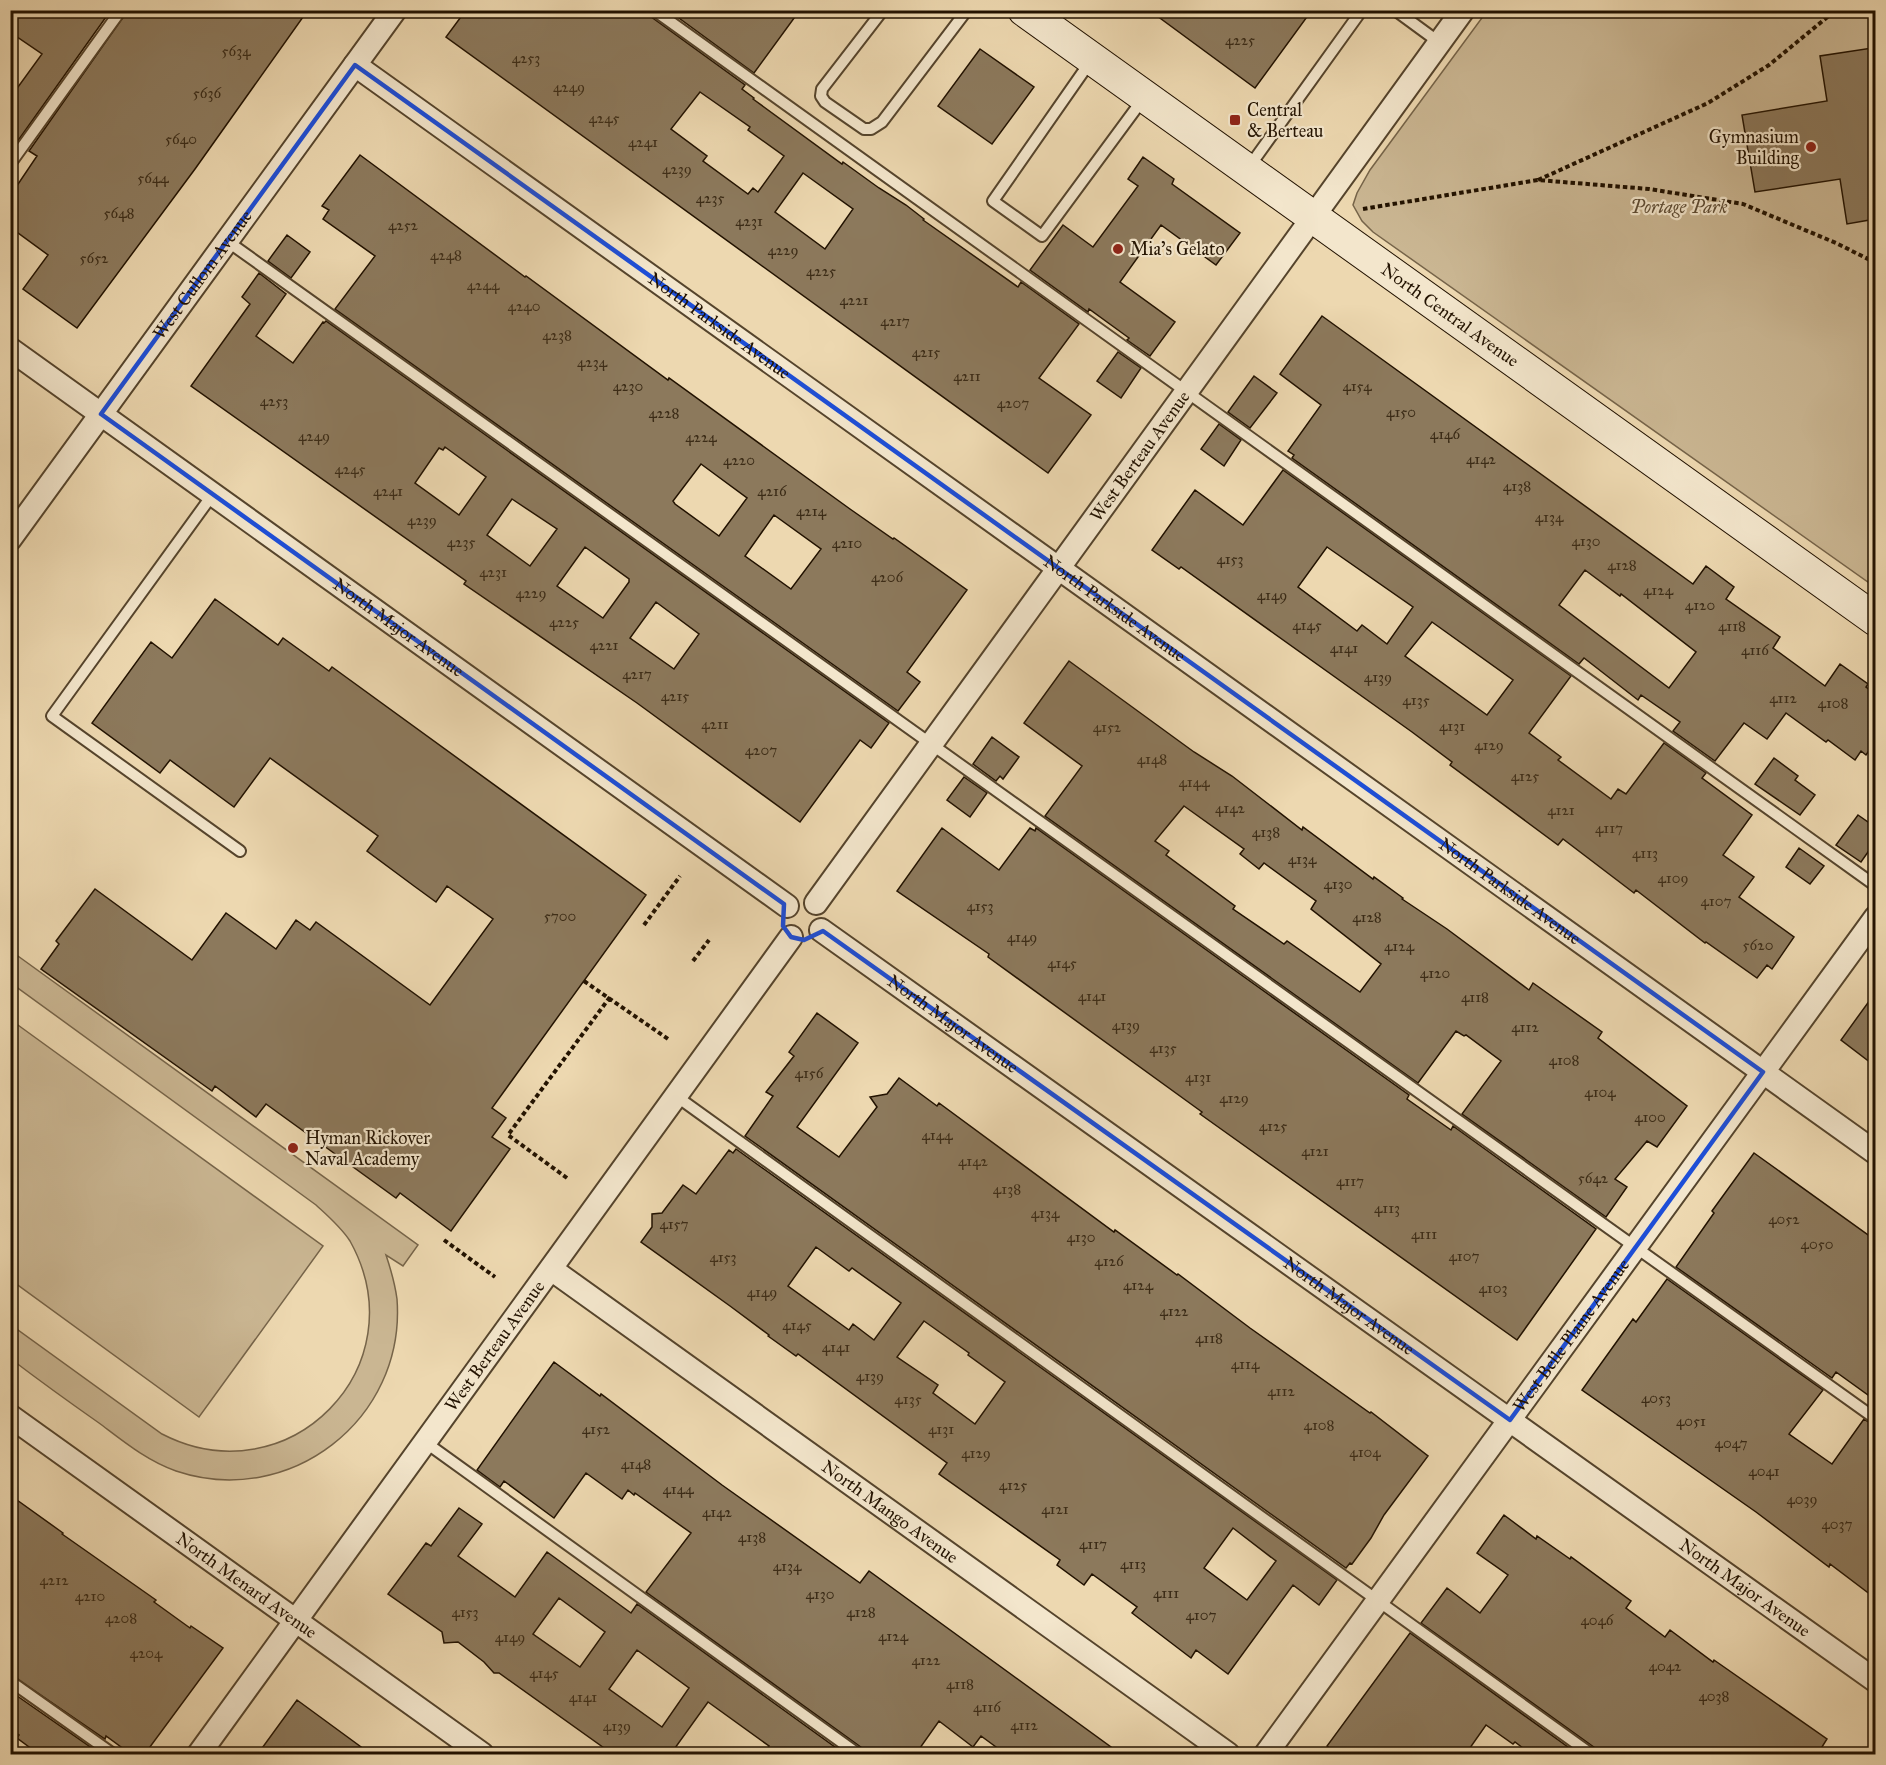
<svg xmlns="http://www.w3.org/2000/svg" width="1886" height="1765" font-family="'IM FELL Great Primer',serif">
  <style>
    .green { fill: #cab692; stroke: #766449; stroke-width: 1.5 }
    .building { fill: #8c795c; stroke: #221200; stroke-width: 1.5; fill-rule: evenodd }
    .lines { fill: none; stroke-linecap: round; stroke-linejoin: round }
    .service-casing { stroke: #55442c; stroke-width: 14 }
    .minor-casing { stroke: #55442c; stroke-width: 26 }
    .secondary-casing { stroke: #221200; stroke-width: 34 }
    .path { stroke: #221200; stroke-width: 4; stroke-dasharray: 4.5 3; stroke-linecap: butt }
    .service { stroke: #f3e6cc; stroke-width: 10 }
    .minor { stroke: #f3e6cc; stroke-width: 22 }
    .secondary { stroke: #f3e6cc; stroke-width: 32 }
    .marked { fill: none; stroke: #1d4ed8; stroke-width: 4.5; stroke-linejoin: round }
    .poi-dot { fill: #8f2418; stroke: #f3e6cc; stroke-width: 2 }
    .labels { text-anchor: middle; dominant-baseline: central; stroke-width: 4.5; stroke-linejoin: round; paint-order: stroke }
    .number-label { font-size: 15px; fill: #3c2c17 }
    .poi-label { font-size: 18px; fill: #221200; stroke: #f3e6cc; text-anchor: start }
    .park-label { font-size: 18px; font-style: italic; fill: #5d4b33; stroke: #f3e6cc }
    .street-label { font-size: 18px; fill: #221200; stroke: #f3e6cc }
  </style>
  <rect width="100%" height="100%" fill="#edd8b0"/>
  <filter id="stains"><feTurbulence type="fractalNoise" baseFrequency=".00333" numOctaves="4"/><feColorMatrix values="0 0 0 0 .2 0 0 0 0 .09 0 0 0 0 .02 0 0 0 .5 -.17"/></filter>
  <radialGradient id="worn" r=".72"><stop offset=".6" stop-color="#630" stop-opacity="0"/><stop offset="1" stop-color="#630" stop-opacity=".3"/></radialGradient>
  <path class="green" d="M1487 11H1875V587L1373 232 1362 221 1353 205 1357 193 1370 170Z
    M11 951 418 1245 403 1266 386 1255C391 1270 395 1284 397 1299 406 1420 289 1509 176 1471 147 1461 123 1441 99 1423 69 1402 40 1381 11 1359V1325L162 1434C288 1499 420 1367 350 1241 341 1227 328 1216 316 1205L11 983Z
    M11 1020 323 1246 199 1417 11 1280Z"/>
  <path class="building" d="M10 10H111L17 142 10 138V98L42 54 10 32Z
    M128 10H308L195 169 77 328 23 289 48 255 10 227V196L37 156 29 151Z
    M466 10H647L650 16 745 85 742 89 754 98 753 99 842 164 843 162 879 188 906 205 924 219 923 220 1018 287 1021 282 1079 324 1039 378 1091 415 1048 473 446 37ZM700 92 750 127 748 130 784 156 758 192 753 188 748 194 703 161 707 156 671 129ZM803 173 853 209 825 249 775 212Z
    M668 10H800L754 73Z
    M1149 10H1312L1255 88Z
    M1872 48 1875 67V219L1847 224 1840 179 1755 192 1742 115 1827 101 1820 56Z
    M980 49 1034 87 992 144 938 106Z
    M360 155 525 277 526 276 668 380 669 378 850 509 893 539 894 538 967 590 907 672 920 682 898 711 335 309 375 256 323 219 329 210 322 206ZM701 464 747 498 719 536 675 504 673 501ZM774 515 821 549 791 589 745 556Z
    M1143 157 1174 179 1172 184 1240 233 1216 265 1161 225 1120 282 1175 322 1150 356 1127 340 1129 338 1089 309 1088 312 1030 270 1063 225 1093 247 1138 186 1128 179Z
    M287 235 310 252 291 278 268 261Z
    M259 273 286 294 256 336 293 363 323 322 324 323 326 321 889 723 871 748 860 740 800 822 637 703 464 584 466 581 191 386 250 304 242 297ZM445 447 486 477 459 515 415 483 439 448 443 450ZM512 499 557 529 530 566 487 535ZM585 547 629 579V582L603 618 557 586ZM656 602 699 634 674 669 630 638Z
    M1322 316 1693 584 1706 566 1734 587 1726 599 1780 637 1773 648 1825 686 1840 664 1868 684 1866 687 1875 694V742L1866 755 1861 751 1855 760 1828 740 1826 742 1786 713 1767 739 1744 723 1715 761 1673 731 1680 722 1641 695 1638 700 1584 658 1579 664 1292 458 1294 455 1288 451 1321 405 1280 374ZM1585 570 1620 596 1621 594 1696 652 1669 688 1559 605Z
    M1118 352 1141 368 1121 398 1097 381Z
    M1254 376 1277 393 1250 428 1228 412Z
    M1219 424 1241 440 1224 466 1201 449Z
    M1283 470 1571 676 1529 733 1561 757 1558 760 1611 799 1618 789 1626 794 1664 743 1706 773 1702 778 1752 815 1723 855 1754 877 1739 897 1794 937 1772 969 1767 965 1757 978 1706 942 1705 943 1636 890 1634 893 1563 839 1558 845 1450 765 1452 762 1412 732 1181 567 1179 569 1152 550 1195 490 1243 525ZM1327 547 1413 607 1387 644 1362 625 1357 631 1298 587ZM1432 622 1513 680 1487 715 1405 656Z
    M215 599 278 645 283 638 329 671 332 667 646 895 492 1108 506 1118 492 1137 510 1149 451 1231 400 1193 396 1198 266 1104 256 1117 215 1086 212 1091 41 969 59 944 56 941 95 889 192 960 226 913 276 949 296 920 310 930 316 922 430 1005 493 919 447 886 436 902 414 886 367 851 378 836 270 758 234 807 170 760 160 773 92 723 151 642 172 658Z
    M1069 661 1194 752 1232 776 1302 830 1303 827 1373 879 1374 877 1403 898 1402 899 1447 929 1529 990 1533 983 1602 1032 1598 1038 1687 1106 1657 1147 1647 1141 1615 1179 1627 1187 1606 1217 1462 1114 1501 1061 1466 1035 1464 1036 1456 1031 1418 1083 1045 816 1082 766 1024 723ZM1184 806 1244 849 1240 854 1259 869 1264 863 1316 901 1311 909 1381 964 1360 992 1287 941 1284 944 1233 909 1235 906 1166 855 1169 851 1155 841Z
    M992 737 1019 757 1003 779 1000 776 996 781 973 764Z
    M1774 758 1798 776 1795 780 1815 795 1800 815 1755 784Z
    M964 777 987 793 970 817 947 800Z
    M1858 815 1875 827V842L1861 862 1836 845Z
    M942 828 999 870 1030 828 1035 831 1036 828 1409 1095 1407 1099 1451 1130 1453 1126 1596 1229 1517 1340 1200 1114 1202 1112 988 957 989 954 897 891Z
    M1799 848 1824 866 1810 884 1786 867Z
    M1875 993V1066L1841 1040Z
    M817 1013 858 1043 797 1127 839 1157 877 1107 870 1097 887 1094 899 1078 937 1106 939 1103 1114 1232 1115 1230 1177 1275 1178 1274 1250 1328 1370 1413 1371 1412 1428 1456 1384 1515 1371 1538 1352 1564 1350 1563 1346 1568 745 1136 773 1096 766 1092 794 1056 789 1052Z
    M736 1149 1337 1580 1319 1605 1293 1585 1228 1674 1196 1650 1191 1658 1132 1613 1137 1607 1092 1574 1084 1585 1057 1565 1060 1560 939 1474 947 1463 798 1354 796 1356 768 1336 769 1335 730 1306 641 1242 652 1227V1214L662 1213 683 1185 696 1194 729 1150 733 1153ZM816 1247 849 1271 852 1268 901 1303 874 1340 853 1324 849 1330 788 1286ZM924 1321 969 1353 968 1355 1005 1382 975 1424 933 1393 938 1385 897 1357ZM1233 1528 1276 1561 1247 1600 1204 1568Z
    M1754 1153 1875 1240V1400L1836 1372 1832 1378 1676 1267 1714 1213 1712 1211Z
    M1667 1279 1823 1390 1789 1434 1832 1464 1864 1419 1875 1426V1598L1830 1564 1829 1567 1756 1512 1582 1390 1633 1319 1636 1322Z
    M554 1362 600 1396 601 1394 722 1485 860 1583 869 1571 1122 1755H1007L981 1736 973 1747 939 1721 915 1755H865L862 1748 646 1592 691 1533 635 1493 634 1495 628 1490 622 1499 586 1473 554 1518 504 1481 500 1487 477 1470Z
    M10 1495 63 1533 62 1534 156 1600 154 1602 190 1628 191 1626 223 1648 144 1755H132L106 1736 105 1739 10 1674Z
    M459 1508 482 1524 458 1556 515 1597 547 1552 631 1613 637 1604 846 1755H763L769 1746 708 1702 670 1755H614L499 1673H494L484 1662 458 1642 444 1643 442 1632 388 1594 426 1543 431 1546ZM559 1598 605 1632 580 1667 533 1634ZM637 1650 689 1688 662 1727 609 1689Z
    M1504 1515 1536 1539 1537 1536 1570 1559 1571 1557 1631 1601 1626 1608 1665 1637 1670 1630 1713 1662 1714 1660 1827 1739 1817 1755H1598L1595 1748 1421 1623 1447 1588 1480 1613 1508 1575 1477 1553Z
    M1410 1633 1579 1755H1532L1515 1742 1513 1744 1486 1725 1465 1755H1339L1327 1746Z
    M10 1691 96 1751 93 1755H40L17 1738 19 1735 10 1729Z
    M297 1700 372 1755H257Z"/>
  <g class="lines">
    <defs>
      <path id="service" d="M654 10 1876 886
        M883 10 822 89 821 96 825 102 864 129H871L882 122 967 10
        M1395 10 1440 43
        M1090 62 993 201 1042 236 1143 99
        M10 164 121 10
        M1249 167 1359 14
        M227 241 1876 1419
        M213 494 52 716 240 851
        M676 1096 1591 1754
        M425 1442 858 1754
        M10 1681 113 1754"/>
      <g id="minor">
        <path id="s1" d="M355 65 1876 1153"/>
        <path id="s2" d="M10 349 787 906"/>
        <path id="s3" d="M10 539 395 10"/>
        <path id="s4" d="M816 903 1463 10"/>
        <path id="s5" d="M821 930 1876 1681"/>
        <path id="s6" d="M551 1269 1228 1754"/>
        <path id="s7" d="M10 1416 482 1754"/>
        <path id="s8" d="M199 1754 791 937"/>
        <path id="s9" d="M1266 1754 1876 917"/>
      </g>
      <g id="secondary">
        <path id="s10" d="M1024 10 1876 620"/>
      </g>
    </defs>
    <use href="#service" class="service-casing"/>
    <use href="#minor" class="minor-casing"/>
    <use href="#secondary" class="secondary-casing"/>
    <path class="path" d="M1538 180 1708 103 1769 65 1836 10
      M1363 209 1538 180 1649 189 1743 204 1836 243 1876 263
      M644 925 680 876
      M693 961 709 940
      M584 981 668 1039
      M567 1178 508 1135 610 997
      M444 1240 495 1277"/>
    <use href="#service" class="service"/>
    <use href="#minor" class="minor"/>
    <use href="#secondary" class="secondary"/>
  </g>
  <path class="marked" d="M355 65 1763 1072 1510 1420 823 931 804 940 791 937 783 926 784 904 101 414Z"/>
  <g class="poi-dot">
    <rect x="1229" y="114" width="12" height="12" rx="3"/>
    <circle cx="1811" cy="147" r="6"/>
    <circle cx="1118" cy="249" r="6"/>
    <circle cx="293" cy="1148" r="6"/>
  </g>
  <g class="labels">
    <g class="number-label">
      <text x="1240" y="40">4225</text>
      <text x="236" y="51">5634</text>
      <text x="526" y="58">4253</text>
      <text x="569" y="87">4249</text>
      <text x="207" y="93">5636</text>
      <text x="604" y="118">4245</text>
      <text x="181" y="139">5640</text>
      <text x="643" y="142">4241</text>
      <text x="677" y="169">4239</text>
      <text x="153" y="178">5644</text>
      <text x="710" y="198">4235</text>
      <text x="119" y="213">5648</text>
      <text x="749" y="221">4231</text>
      <text x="403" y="225">4252</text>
      <text x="783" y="250">4229</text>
      <text x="446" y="255">4248</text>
      <text x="94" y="258">5652</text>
      <text x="821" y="271">4225</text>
      <text x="483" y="285">4244</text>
      <text x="854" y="300">4221</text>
      <text x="524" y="306">4240</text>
      <text x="895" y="321">4217</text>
      <text x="557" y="335">4238</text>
      <text x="926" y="352">4215</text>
      <text x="592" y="362">4234</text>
      <text x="967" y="376">4211</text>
      <text x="628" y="386">4230</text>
      <text x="1357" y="386">4154</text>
      <text x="274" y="401">4253</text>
      <text x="1013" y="403">4207</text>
      <text x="1401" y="412">4150</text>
      <text x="664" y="413">4228</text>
      <text x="1445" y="434">4146</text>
      <text x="314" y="436">4249</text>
      <text x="701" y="437">4224</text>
      <text x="1481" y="459">4142</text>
      <text x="739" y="460">4220</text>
      <text x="350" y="469">4245</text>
      <text x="1517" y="486">4138</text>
      <text x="388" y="491">4241</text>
      <text x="772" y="491">4216</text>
      <text x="811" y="511">4214</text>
      <text x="1549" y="517">4134</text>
      <text x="422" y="520">4239</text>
      <text x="1586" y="541">4130</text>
      <text x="461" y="542">4235</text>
      <text x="847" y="543">4210</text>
      <text x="1230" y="559">4153</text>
      <text x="1622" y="565">4128</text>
      <text x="493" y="572">4231</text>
      <text x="887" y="577">4206</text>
      <text x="1658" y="590">4124</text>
      <text x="531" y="593">4229</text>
      <text x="1272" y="595">4149</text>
      <text x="1700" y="605">4120</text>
      <text x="564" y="622">4225</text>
      <text x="1307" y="625">4145</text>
      <text x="1732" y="626">4118</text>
      <text x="604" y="645">4221</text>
      <text x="1344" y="648">4141</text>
      <text x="1755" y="650">4116</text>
      <text x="637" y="674">4217</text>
      <text x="1378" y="677">4139</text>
      <text x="675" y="696">4215</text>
      <text x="1783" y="698">4112</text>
      <text x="1416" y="700">4135</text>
      <text x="1833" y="703">4108</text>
      <text x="715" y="724">4211</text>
      <text x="1452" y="726">4131</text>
      <text x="1107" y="727">4152</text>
      <text x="1489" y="745">4129</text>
      <text x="761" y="750">4207</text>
      <text x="1152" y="759">4148</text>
      <text x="1525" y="776">4125</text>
      <text x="1194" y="782">4144</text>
      <text x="1230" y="808">4142</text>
      <text x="1561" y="810">4121</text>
      <text x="1609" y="828">4117</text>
      <text x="1266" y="832">4138</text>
      <text x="1645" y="853">4113</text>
      <text x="1302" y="859">4134</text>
      <text x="1673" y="878">4109</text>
      <text x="1338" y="884">4130</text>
      <text x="1716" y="901">4107</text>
      <text x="980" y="906">4153</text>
      <text x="560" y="916">5700</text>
      <text x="1367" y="917">4128</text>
      <text x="1022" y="937">4149</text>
      <text x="1758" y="945">5620</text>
      <text x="1399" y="946">4124</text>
      <text x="1062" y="963">4145</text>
      <text x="1435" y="973">4120</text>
      <text x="1092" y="996">4141</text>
      <text x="1475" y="997">4118</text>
      <text x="1126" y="1025">4139</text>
      <text x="1525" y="1027">4112</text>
      <text x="1163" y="1048">4135</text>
      <text x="1564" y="1060">4108</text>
      <text x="809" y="1073">4156</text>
      <text x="1198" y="1077">4131</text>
      <text x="1600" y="1092">4104</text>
      <text x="1234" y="1098">4129</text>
      <text x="1650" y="1117">4100</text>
      <text x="1273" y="1126">4125</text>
      <text x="937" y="1135">4144</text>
      <text x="1315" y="1151">4121</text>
      <text x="973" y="1161">4142</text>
      <text x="1593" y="1178">5642</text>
      <text x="1350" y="1181">4117</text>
      <text x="1007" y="1189">4138</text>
      <text x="1387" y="1208">4113</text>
      <text x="1045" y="1213">4134</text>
      <text x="1784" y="1219">4052</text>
      <text x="674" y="1224">4157</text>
      <text x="1424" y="1234">4111</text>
      <text x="1081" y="1237">4130</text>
      <text x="1817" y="1244">4050</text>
      <text x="1464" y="1256">4107</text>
      <text x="723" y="1257">4153</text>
      <text x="1109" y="1261">4126</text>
      <text x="1138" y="1285">4124</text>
      <text x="1493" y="1288">4103</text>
      <text x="762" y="1292">4149</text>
      <text x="1174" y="1311">4122</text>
      <text x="797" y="1325">4145</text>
      <text x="1209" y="1338">4118</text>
      <text x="836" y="1347">4141</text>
      <text x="1245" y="1364">4114</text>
      <text x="870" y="1376">4139</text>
      <text x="1281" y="1391">4112</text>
      <text x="1656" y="1398">4053</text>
      <text x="908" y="1399">4135</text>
      <text x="1691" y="1421">4051</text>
      <text x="1319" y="1425">4108</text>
      <text x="596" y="1429">4152</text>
      <text x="941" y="1429">4131</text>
      <text x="1731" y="1443">4047</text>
      <text x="1365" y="1452">4104</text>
      <text x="976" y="1453">4129</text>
      <text x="636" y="1464">4148</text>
      <text x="1764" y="1471">4041</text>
      <text x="1013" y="1485">4125</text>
      <text x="678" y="1489">4144</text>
      <text x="1802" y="1499">4039</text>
      <text x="1055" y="1509">4121</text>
      <text x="717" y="1512">4142</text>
      <text x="1837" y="1524">4037</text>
      <text x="752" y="1537">4138</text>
      <text x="1093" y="1544">4117</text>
      <text x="1133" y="1564">4113</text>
      <text x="787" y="1566">4134</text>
      <text x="54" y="1580">4212</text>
      <text x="1166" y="1593">4111</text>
      <text x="820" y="1594">4130</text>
      <text x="90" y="1596">4210</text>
      <text x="465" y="1612">4153</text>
      <text x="861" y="1612">4128</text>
      <text x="1201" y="1615">4107</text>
      <text x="121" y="1618">4208</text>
      <text x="1597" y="1620">4046</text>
      <text x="893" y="1636">4124</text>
      <text x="510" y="1637">4149</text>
      <text x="146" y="1653">4204</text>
      <text x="926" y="1660">4122</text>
      <text x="1665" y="1666">4042</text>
      <text x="544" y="1673">4145</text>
      <text x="960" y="1684">4118</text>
      <text x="1714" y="1696">4038</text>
      <text x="583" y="1697">4141</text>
      <text x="987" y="1707">4116</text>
      <text x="1024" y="1725">4112</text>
      <text x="617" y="1726">4139</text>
    </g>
    <g class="poi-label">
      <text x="1247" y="110">Central<tspan x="1247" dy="21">&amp; Berteau</tspan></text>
      <text x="1799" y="137" text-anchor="end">Gymnasium<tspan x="1799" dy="21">Building</tspan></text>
      <text x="1130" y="249">Mia's Gelato</text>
      <text x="305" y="1138">Hyman Rickover<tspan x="305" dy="21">Naval Academy</tspan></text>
    </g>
    <g class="park-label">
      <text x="1679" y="207">Portage Park</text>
    </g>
    <g class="street-label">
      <text stroke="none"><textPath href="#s3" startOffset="327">West Cullom Avenue</textPath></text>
      <text stroke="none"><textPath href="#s10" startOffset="524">North Central Avenue</textPath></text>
      <text stroke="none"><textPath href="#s1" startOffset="448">North Parkside Avenue</textPath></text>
      <text stroke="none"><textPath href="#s4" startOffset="552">West Berteau Avenue</textPath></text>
      <text stroke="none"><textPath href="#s1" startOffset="934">North Parkside Avenue</textPath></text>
      <text stroke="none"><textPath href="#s2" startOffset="478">North Major Avenue</textPath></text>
      <text stroke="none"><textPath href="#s1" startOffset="1420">North Parkside Avenue</textPath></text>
      <text stroke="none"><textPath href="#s5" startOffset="162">North Major Avenue</textPath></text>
      <text stroke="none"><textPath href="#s5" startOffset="648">North Major Avenue</textPath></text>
      <text stroke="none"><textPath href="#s9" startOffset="518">West Belle Plaine Avenue</textPath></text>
      <text stroke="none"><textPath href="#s8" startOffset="504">West Berteau Avenue</textPath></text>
      <text stroke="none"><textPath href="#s6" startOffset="417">North Mango Avenue</textPath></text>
      <text stroke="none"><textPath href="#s7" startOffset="291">North Menard Avenue</textPath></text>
      <text stroke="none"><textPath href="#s5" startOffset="1134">North Major Avenue</textPath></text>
    </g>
  </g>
  <rect width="1886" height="1765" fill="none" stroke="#edd8b0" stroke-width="36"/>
  <rect x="12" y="12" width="1862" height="1741" fill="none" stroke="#221200" stroke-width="3"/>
  <rect x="18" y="18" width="1850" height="1729" fill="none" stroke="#221200" stroke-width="1.5"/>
  <rect width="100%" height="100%" filter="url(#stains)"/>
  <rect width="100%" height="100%" fill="url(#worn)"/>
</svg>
